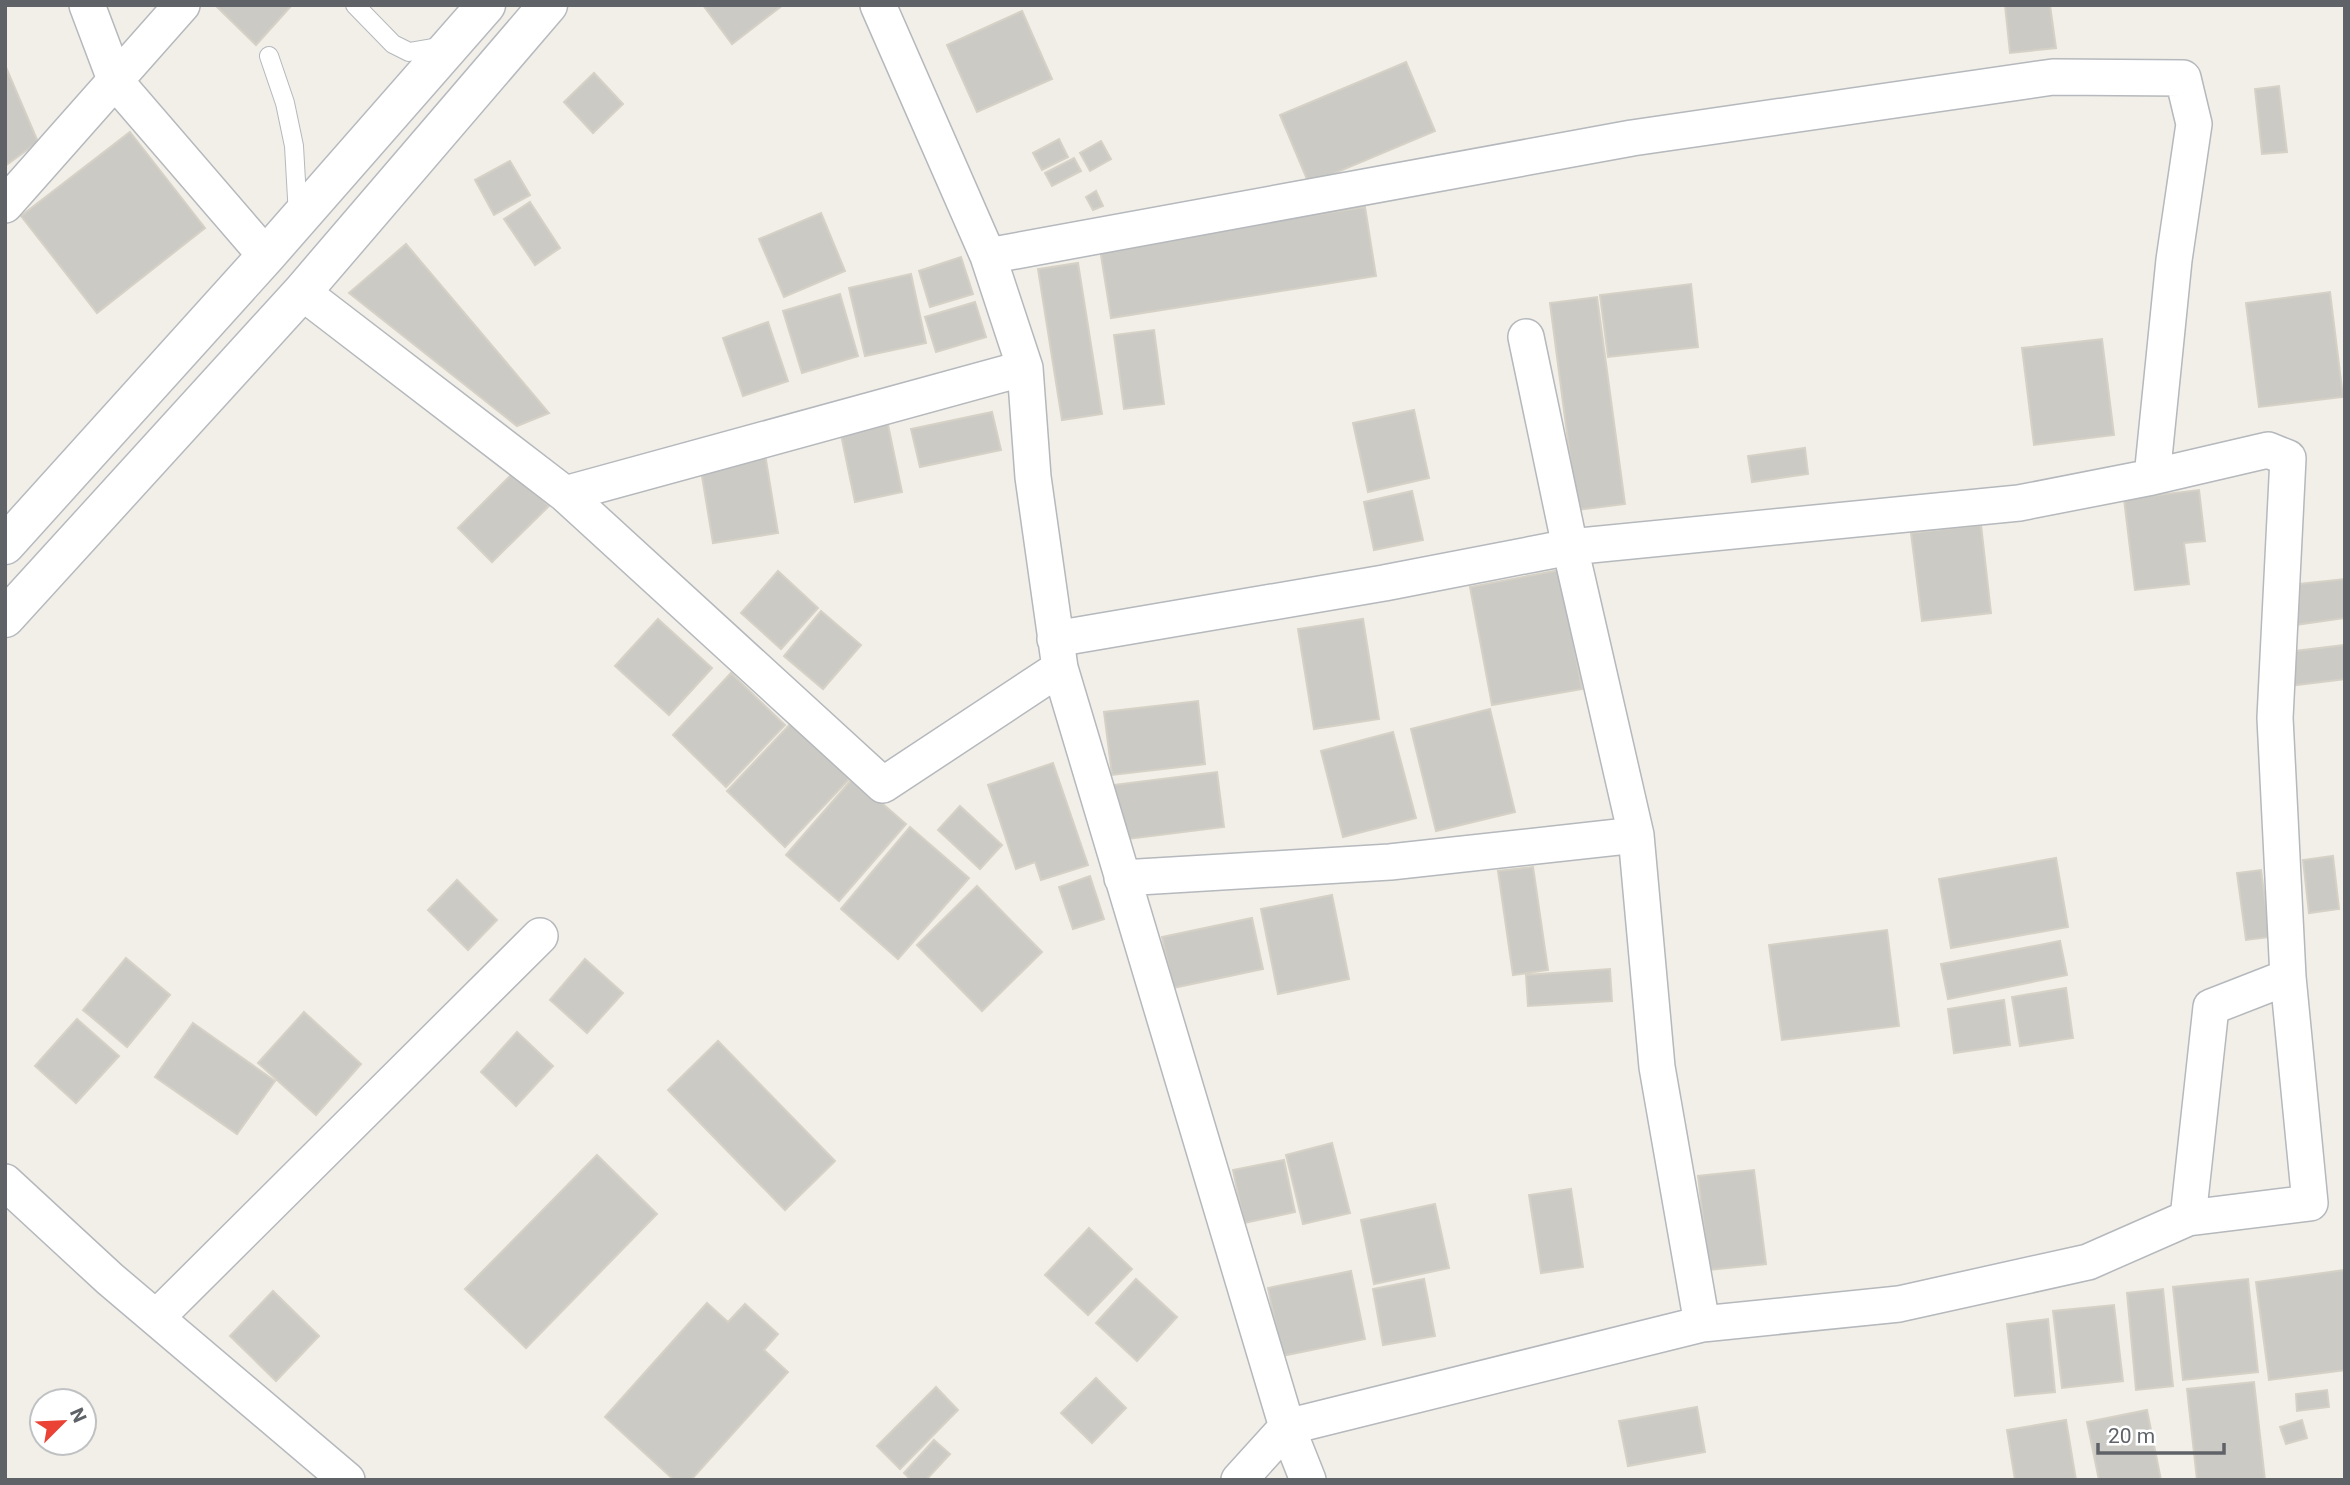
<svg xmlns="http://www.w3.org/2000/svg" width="2350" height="1485" font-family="Roboto,sans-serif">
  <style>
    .building { fill: #cccac5; stroke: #d6d1c6; stroke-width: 2 }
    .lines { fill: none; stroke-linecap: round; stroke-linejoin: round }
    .service-casing { stroke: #b5b8bc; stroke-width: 20 }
    .minor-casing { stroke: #b5b8bc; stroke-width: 38 }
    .secondary-casing { stroke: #b6babf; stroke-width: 41 }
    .service { stroke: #fff; stroke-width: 18 }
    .minor { stroke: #fff; stroke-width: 35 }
    .secondary { stroke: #fff; stroke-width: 38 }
  </style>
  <rect width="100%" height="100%" fill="#f1efe8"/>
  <path class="building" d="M215 5H292L256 45Z
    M703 5H783L732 44Z
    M2005 5H2050L2056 48 2010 53Z
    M1022 11 1052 79 977 112 947 45Z
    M1406 62 1435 131 1309 184 1280 115Z
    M5 65 38 142 5 166Z
    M594 73 623 104 593 133 564 102Z
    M2279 86 2287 152 2262 154 2255 89Z
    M130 132 205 228 97 313 21 216Z
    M1059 139 1068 157 1042 170 1033 153Z
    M1101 141 1111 159 1090 171 1080 153Z
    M1074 158 1081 171 1052 186 1045 173Z
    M510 161 530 195 494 215 475 180Z
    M1096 191 1103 206 1093 210 1086 197Z
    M530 202 560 248 535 265 504 219Z
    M1365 207 1376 276 1111 318 1100 249Z
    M821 213 845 271 784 297 759 239Z
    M406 244 549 413 517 426 349 293Z
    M961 257 973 294 930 307 919 271Z
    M1078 263 1102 414 1062 420 1038 269Z
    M911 274 926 343 865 356 849 288Z
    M1691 284 1698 347 1608 357 1600 295Z
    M2330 292 2343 397 2259 407 2246 303Z
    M840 294 858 356 802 373 783 311Z
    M1597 297 1625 504 1577 510 1550 303Z
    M975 302 986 337 936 352 925 317Z
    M768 322 788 381 743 396 723 338Z
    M1154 330 1164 404 1124 409 1114 335Z
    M2102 339 2114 435 2034 445 2022 348Z
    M1414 410 1429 478 1368 492 1353 423Z
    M992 412 1001 450 920 467 911 429Z
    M886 415 902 492 855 502 839 425Z
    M1805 448 1808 474 1752 482 1748 456Z
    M765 454 778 533 713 543 700 464Z
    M515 471 549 506 492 562 458 528Z
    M2199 490 2205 541 2184 543 2189 584 2135 590 2124 499Z
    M1412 491 1423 540 1374 550 1364 502Z
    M1981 525 1991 613 1922 621 1911 533Z
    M1560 570 1582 689 1492 705 1470 587Z
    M778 571 818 608 781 649 741 613Z
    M2345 579V618L2295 625 2290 585Z
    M821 611 861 645 823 689 784 656Z
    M658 619 712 668 669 715 615 666Z
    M1363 619 1379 719 1314 729 1298 629Z
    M2345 645V679L2290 686 2286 652Z
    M731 673 785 725 726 787 673 735Z
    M1198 701 1205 764 1112 775 1104 712Z
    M1490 709 1515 812 1436 831 1411 729Z
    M794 720 852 776 785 847 727 791Z
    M1393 732 1416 818 1343 837 1321 751Z
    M1053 763 1088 865 1041 880 1035 862 1016 869 988 785Z
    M1217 772 1224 827 1120 840 1113 785Z
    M853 778 906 824 839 901 786 855Z
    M960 806 1002 845 980 869 938 830Z
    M910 827 969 878 898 959 841 909Z
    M2333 856 2339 909 2309 913 2303 860Z
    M2056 858 2068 927 1951 948 1939 879Z
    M1533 867 1548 970 1513 975 1498 871Z
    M2261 870 2270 937 2246 940 2237 873Z
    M1090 876 1104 919 1073 929 1059 887Z
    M457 880 497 920 468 950 428 910Z
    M977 886 1042 952 982 1011 917 945Z
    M1332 895 1349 979 1278 994 1261 909Z
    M1252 918 1263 969 1173 988 1162 937Z
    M1887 930 1899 1026 1782 1040 1769 945Z
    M2060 941 2067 975 1948 999 1941 964Z
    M126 958 170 995 127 1047 83 1010Z
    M585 959 623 993 587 1033 550 1000Z
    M1610 969 1612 1001 1528 1006 1526 975Z
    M2066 988 2073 1038 2020 1046 2012 997Z
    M2004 1000 2010 1045 1954 1053 1948 1009Z
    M304 1012 361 1064 316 1115 258 1063Z
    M77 1019 119 1056 76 1103 35 1066Z
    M193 1023 275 1081 237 1134 155 1077Z
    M517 1032 553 1066 516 1106 481 1072Z
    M718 1041 835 1161 785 1210 668 1090Z
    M1332 1143 1350 1213 1303 1224 1286 1155Z
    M597 1155 657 1214 526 1348 465 1289Z
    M1284 1160 1295 1212 1244 1223 1233 1170Z
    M1754 1170 1766 1264 1709 1270 1698 1176Z
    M1571 1189 1583 1267 1541 1273 1529 1195Z
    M1435 1204 1449 1268 1374 1284 1361 1220Z
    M1089 1228 1132 1269 1088 1315 1045 1275Z
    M2345 1270V1370L2269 1380 2256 1282Z
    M1351 1271 1365 1339 1282 1356 1268 1288Z
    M1136 1279 1177 1317 1137 1361 1096 1323Z
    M1424 1279 1435 1336 1383 1345 1373 1289Z
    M2248 1279 2258 1372 2183 1380 2173 1287Z
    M2163 1289 2173 1386 2136 1390 2127 1293Z
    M273 1291 319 1336 276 1381 230 1336Z
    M707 1303 728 1322 745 1304 778 1334 764 1350 788 1372 691 1480H674L605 1417Z
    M2114 1305 2123 1381 2062 1388 2053 1311Z
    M2048 1319 2055 1392 2015 1396 2007 1324Z
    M1096 1378 1126 1408 1092 1443 1061 1413Z
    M2254 1382 2265 1480H2197L2187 1389Z
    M936 1387 958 1410 900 1469 877 1446Z
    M2327 1390 2329 1407 2297 1411 2296 1394Z
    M1697 1407 1705 1452 1628 1466 1619 1421Z
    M2147 1410 2161 1480H2099L2087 1422Z
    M2066 1420 2076 1480H2015L2007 1430Z
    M2302 1420 2307 1438 2286 1444 2280 1427Z
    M934 1440 950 1454 926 1480H911L904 1473Z"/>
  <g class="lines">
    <defs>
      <path id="service" d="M355 5 393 44 409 52 444 46
        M269 56 285 103 294 146 298 216"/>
      <path id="minor" d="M87 5 116 82 266 256
        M878 5 988 256 1025 368 1033 477 1060 668 1287 1427 1308 1480
        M5 205 182 5
        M988 256 1632 138 2053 77 2183 78 2194 124 2174 260 2152 477
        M302 292 565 494
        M1526 337 1570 547 1636 835
        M1025 368 565 494 883 785 1060 668
        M1055 639 1384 583 1570 547 2019 503 2152 477 2268 450 2288 458 2275 718 2288 977
        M1122 878 1390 862 1636 835 1657 1067 1702 1324
        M5 1182 110 1279 347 1480
        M157 1317 540 936
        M1239 1480 1287 1427 1702 1324 1899 1304 2088 1262 2188 1218 2310 1203 2288 977 2211 1007 2188 1218"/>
      <path id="secondary" d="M5 545 266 256 486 5
        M5 618 302 292 548 5"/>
    </defs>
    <use href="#service" class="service-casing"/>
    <use href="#minor" class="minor-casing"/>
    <use href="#secondary" class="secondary-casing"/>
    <use href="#service" class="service"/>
    <use href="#minor" class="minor"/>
    <use href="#secondary" class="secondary"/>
  </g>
  <rect width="2350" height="1485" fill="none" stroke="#5f6368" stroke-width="14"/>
  <g transform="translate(63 1422) rotate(66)"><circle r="33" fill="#ffffff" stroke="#bfc1c3" stroke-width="2"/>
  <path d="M0-5L12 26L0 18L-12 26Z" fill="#ea4335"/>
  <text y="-10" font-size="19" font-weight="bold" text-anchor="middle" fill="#5f6368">N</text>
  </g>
  <path d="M2098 1443v10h126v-10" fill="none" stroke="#5f6368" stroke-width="3.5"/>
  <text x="2108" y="1443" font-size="21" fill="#5f6368" stroke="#ffffff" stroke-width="5" paint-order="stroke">20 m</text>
</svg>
